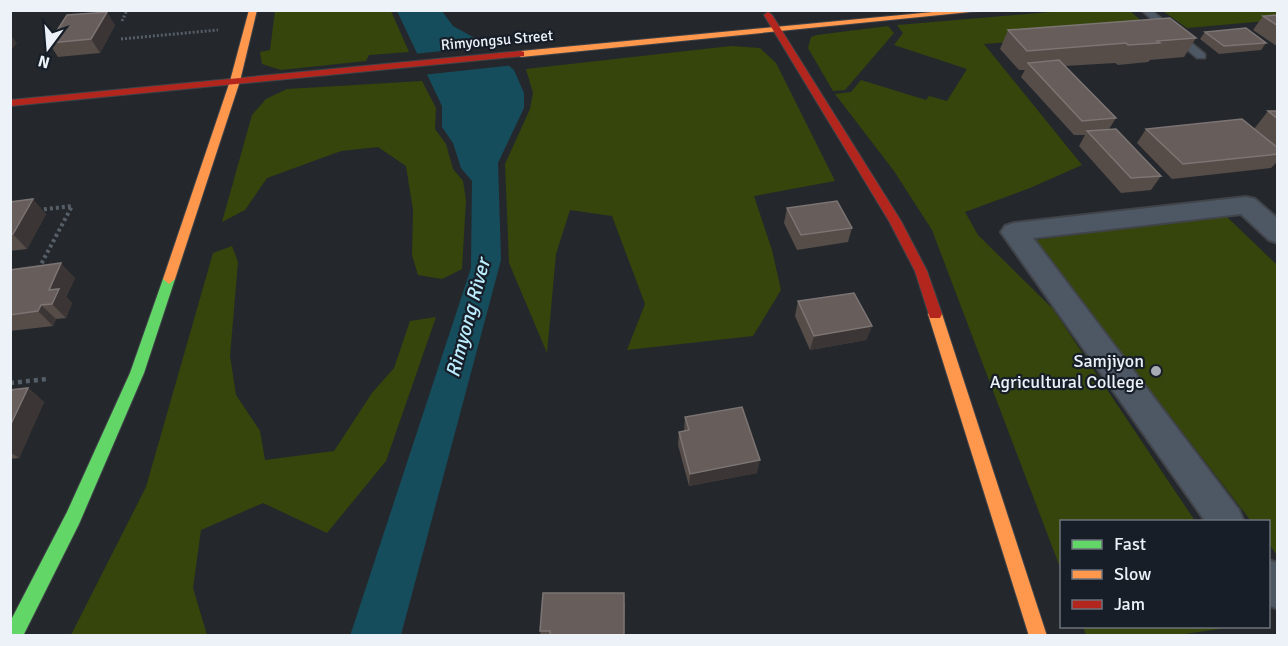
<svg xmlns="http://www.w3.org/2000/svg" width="1288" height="646" font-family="Signika,sans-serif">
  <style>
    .green { fill: #35450b }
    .water { fill: #164d5c }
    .pier { fill: #24282d }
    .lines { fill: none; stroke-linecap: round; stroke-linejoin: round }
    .lane-casing { stroke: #414449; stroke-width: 3 }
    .street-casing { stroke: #414449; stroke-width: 4 }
    .fast-casing { stroke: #414449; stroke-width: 2 }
    .slow-casing { stroke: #414449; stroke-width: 2 }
    .jam-casing { stroke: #414449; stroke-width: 2 }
    .path-far2 { stroke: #565e67; stroke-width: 3; stroke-dasharray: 2 2; stroke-linecap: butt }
    .path-far1 { stroke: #565e67; stroke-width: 4; stroke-dasharray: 3 3; stroke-linecap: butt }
    .path { stroke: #565e67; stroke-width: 4.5; stroke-dasharray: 4 4; stroke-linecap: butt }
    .lane { fill: #4e5865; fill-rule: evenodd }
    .street { fill: #4e5865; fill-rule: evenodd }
    .fast { fill: #63d668; fill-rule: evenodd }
    .slow { fill: #ff974d; fill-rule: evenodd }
    .jam { fill: #b3261e; fill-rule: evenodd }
    .wall { fill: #564c48 }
    .shaded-wall { fill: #3b3635 }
    .building { fill: #675d5b; stroke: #7c7574; stroke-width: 1.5 }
    .poi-dot { fill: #a7abb2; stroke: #171e28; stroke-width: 2 }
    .labels { text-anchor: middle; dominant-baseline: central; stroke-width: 4.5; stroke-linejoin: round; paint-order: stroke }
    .far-street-label { font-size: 15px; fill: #edf2f9; stroke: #171e28 }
    .poi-label { font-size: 18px; fill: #edf2f9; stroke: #171e28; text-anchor: end }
    .water-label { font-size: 20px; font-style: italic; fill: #bcedfe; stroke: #171e28 }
  </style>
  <rect width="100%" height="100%" fill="#24282d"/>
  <path class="green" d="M1129 10 1153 31 984 44 1082 165 1030 188 965 212 978 235 1053 309 1195 521 1062 522 1061 570 932 230 894 171 835 94 851 92 861 80 926 100 929 96 947 101 967 69 894 45 903 33 897 25 1063 11Z
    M275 11H391L409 52 369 55 366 61 281 70 262 64 260 52 270 50Z
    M1163 11H1277V20L1187 28Z
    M888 26 894 33 845 90 833 91 808 48 811 37 817 35Z
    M731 46 760 48 776 63 835 181 754 196 772 250 781 290 753 336 627 350 645 304 612 216 570 210 556 254 547 353 509 263 505 164 530 109 533 93 526 69Z
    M422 81 436 108 435 129 446 144 453 169 463 181 466 200 462 269 442 279 418 275 412 255 413 210 406 166 378 147 341 151 267 178 245 210 222 222 252 115 266 99 287 89Z
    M1226 216 1277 265V555L1269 544 1268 522 1251 521 1034 240Z
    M232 246 238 262 230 356 236 395 260 431 265 460 334 451 372 393 394 368 410 321 436 317 386 461 327 533 263 503 201 530 193 588 207 635H71L146 487 213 253Z
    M1083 627H1233L1178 635H1086Z"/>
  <path class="water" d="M397 11H442L453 26 480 41 514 70 524 93V108L498 163 501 260 401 635 350 636 471 268 472 181 461 168 453 143 442 127V106Z"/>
  <path class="pier" d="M491 46 514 65 422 75 413 54Z"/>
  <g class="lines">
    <defs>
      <path id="lane" d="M1141 10H1151L1205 54V58H1197Z"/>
      <path id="street" d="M1246 197 1255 199 1278 219V243L1269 240 1241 214 1033 238 1239 510 1244 522H1206L1001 232 1005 226 1014 223Z
        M1268 560 1278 563V609L1268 605Z"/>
      <path id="fast" d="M169 274 175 279 144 373 79 524 23 636H10V622L67 512 130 373 163 279Z"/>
      <path id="slow" d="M249 10H257L240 81 175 279 169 284 163 279 230 81Z
        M954 10H990L521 57 516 54 521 51Z
        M935 309 942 314 1047 636H1029L928 314Z"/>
      <path id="jam" d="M768 12 772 15 901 221 927 271 942 314 940 318H930L915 271 889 221 764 15Z
        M521 51 524 52V56L10 106V100Z"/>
    </defs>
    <use href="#lane" class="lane-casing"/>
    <use href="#street" class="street-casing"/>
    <use href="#fast" class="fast-casing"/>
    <use href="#slow" class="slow-casing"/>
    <use href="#jam" class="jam-casing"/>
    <path class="path-far2" d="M122 21 127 10
      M121 39 218 30"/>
    <path class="path-far1" d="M38 210 72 206 38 270"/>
    <path class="path" d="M10 383 47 379"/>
    <use href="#lane" class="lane"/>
    <use href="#street" class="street"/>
    <use href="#fast" class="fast"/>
    <use href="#slow" class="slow"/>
    <use href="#jam" class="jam"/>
  </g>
  <path class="wall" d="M147 10H166L148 12Z
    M1278 15V47L1253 30 1263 16Z
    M115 25 100 53 58 57 49 43Z
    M1008 30 1196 38 1184 57 1150 60 1148 62 1118 65 1115 63 1065 66 1116 118 1109 129 1161 176 1151 190 1121 193 1079 146 1085 135H1074L1021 77 1025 70H1019L1000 49Z
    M1205 32 1266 43 1261 50 1219 54 1200 39Z
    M1268 111H1278V161L1271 168 1172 179 1137 143 1146 129H1254Z
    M10 202 46 214 27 249 10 251Z
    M787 208 852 228 848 242 797 250 784 223Z
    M10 270 75 278 66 297 72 303 66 318 56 319 53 326 10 331Z
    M798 301 872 326 866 340 810 350 795 316Z
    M28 388 44 402 19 458 10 459V390Z
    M685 417 757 473 689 486 678 445 679 432 684 431Z
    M625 603 624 636H541L540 631Z"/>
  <path class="shaded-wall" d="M107 12 115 25 100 53 91 39Z
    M10 35 17 43 10 52Z
    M33 199 46 214 27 249 13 234Z
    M61 263 75 278 66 297 72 303 66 318 52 304 49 290Z
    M41 305 56 319 53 326 38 311Z
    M872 326 866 340 810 350 814 336Z
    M28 388 44 402 19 458 10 452V426Z
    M760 460 757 473 689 486 690 474Z"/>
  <path class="building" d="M107 12 91 39 49 43 67 15Z
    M1278 15V26L1263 16Z
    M1170 18 1196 38 1157 41 1160 43 1128 45 1126 43 1027 51 1008 30Z
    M1246 28 1266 43 1224 46 1205 32Z
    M1059 60 1116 118 1082 121 1028 63Z
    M1268 111H1278V119Z
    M1242 119 1278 148V154L1183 164 1146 129Z
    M1116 129 1161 176 1131 178 1087 131Z
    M33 199 13 234 10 235V202Z
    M837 201 852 228 801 235 787 208Z
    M61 263 49 290 59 289 52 304 41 305 38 311 10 315V270Z
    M854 293 872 326 814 336 798 301Z
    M28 388 10 426V390Z
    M742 407 760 460 690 474 679 432 689 430 685 417Z
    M543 593H624V636H550V631H540Z"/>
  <circle class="poi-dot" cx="1156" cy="371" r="6"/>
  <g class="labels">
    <g class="far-street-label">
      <text transform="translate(497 40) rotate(-5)">Rimyongsu Street</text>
    </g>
    <g class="poi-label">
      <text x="1144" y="361">Samjiyon<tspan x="1144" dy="21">Agricultural College</tspan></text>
    </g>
    <g class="water-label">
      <text transform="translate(468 318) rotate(-75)">Rimyong River</text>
    </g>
  </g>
  <rect width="1288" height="646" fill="none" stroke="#edf2f9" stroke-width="24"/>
  <rect x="1060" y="520" width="210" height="108" fill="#171e28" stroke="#6d737c" stroke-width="1.5"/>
  <rect x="1072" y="540" width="30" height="9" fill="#63d668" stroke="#6d737c" stroke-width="1.5"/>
  <text x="1114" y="550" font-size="18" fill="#edf2f9">Fast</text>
  <rect x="1072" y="570" width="30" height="9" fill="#ff974d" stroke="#6d737c" stroke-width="1.5"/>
  <text x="1114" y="580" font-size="18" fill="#edf2f9">Slow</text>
  <rect x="1072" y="600" width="30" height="9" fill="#b3261e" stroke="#6d737c" stroke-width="1.5"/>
  <text x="1114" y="610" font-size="18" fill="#edf2f9">Jam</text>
  <g transform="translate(48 48) rotate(196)" stroke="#171e28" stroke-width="4.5" paint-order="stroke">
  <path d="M0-4.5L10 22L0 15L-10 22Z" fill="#edf2f9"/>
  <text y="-9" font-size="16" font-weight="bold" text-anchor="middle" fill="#edf2f9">N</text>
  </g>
</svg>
